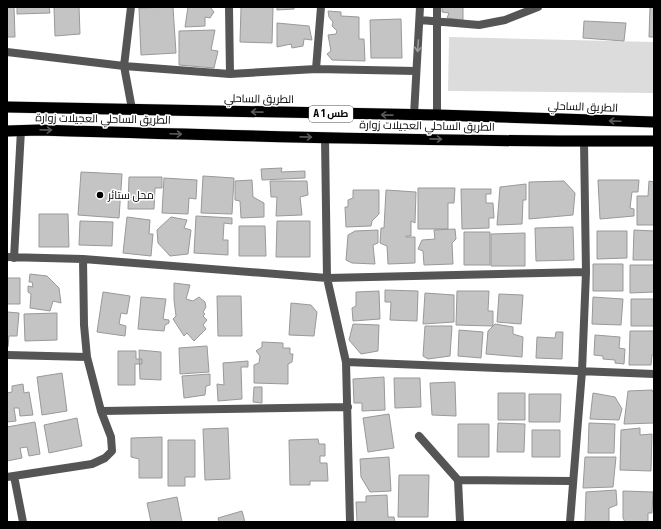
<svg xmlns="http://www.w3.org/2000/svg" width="661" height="529" font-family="'Fira Sans Condensed',Cairo,sans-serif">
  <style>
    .green { fill: #dcdcdc }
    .building { fill: #c4c4c4; stroke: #999 }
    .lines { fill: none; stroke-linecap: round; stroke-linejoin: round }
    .trunk-casing { stroke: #dbdbdb; stroke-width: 12 }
    .minor { stroke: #555; stroke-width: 8 }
    .trunk { stroke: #000; stroke-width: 11 }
    .oneway { stroke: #999 }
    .oneway2 { stroke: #595959 }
    .poi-dot { fill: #000; stroke: #fff; stroke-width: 1.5 }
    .labels { text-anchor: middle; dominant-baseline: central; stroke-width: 3; stroke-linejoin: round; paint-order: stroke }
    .shield { fill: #fff; stroke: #4c4c4c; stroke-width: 1 }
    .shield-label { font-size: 10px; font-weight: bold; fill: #000 }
    .street-label { font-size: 11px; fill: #000; stroke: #fff }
    .poi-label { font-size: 11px; fill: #000; stroke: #fff; text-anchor: start }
  </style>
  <rect width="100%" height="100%" fill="#fff"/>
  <path class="green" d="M449 37 654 42V93L448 91Z"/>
  <path class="building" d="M7 7H14L15 37H7Z
    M17 7H49L50 13 17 14Z
    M54 7H79L80 34 55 36Z
    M173 7 176 53 141 55 139 8Z
    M188 7H210L214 12 210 18 205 17V26L185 27Z
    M241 7H273L272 43 240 42Z
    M277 7H294V9L277 10Z
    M442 7H463V20L447 18 449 13 442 12Z
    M650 7H654V37H649Z
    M328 11 341 12V16L359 17V39H364L365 61 332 60 327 54 331 51 328 35 336 34 337 31 332 26 333 22 329 17Z
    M401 19 402 58H371L370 20Z
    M584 21 626 23 624 41 583 38Z
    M277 23 309 26 312 40 304 39 303 46 292 48 291 44 277 47Z
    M215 30 211 50 218 51 214 68 179 65V31Z
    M282 168 281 172 305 171V178L262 180 261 169Z
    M81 172 122 174 119 218 78 215Z
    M203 176 234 178 232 214 201 213Z
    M129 177H162V188H155L154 209H128Z
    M164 178 197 180 196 199 189 198 188 214 162 213Z
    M252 180 253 197 264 203V217L241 218 240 201 235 200V181Z
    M598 180H639L638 192H632L630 208 634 209V216L600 219Z
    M270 181H307L308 195 300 197 302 215 276 216 277 197H271Z
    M564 181 575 193 573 215 529 219V182Z
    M649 181 654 182V225H637V196H648Z
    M526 184V200H523L522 224 497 225 500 187Z
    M418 188H455L454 203H448V229H418Z
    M461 189H491V194H486V203H493L494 218H489V228L462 229Z
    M353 190H379V214L372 221 371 226 346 227 345 207H348V200L353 198Z
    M386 190 416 192 415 223 411 221V236H406V237H415V263L388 264 387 246 380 243 381 228H384Z
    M39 214H68L69 247H39Z
    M196 216 232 218V224L224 223 223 240H228V255L194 253Z
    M127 217 150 220 149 234H153L151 256 123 253Z
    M171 217 187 220 184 228 191 230 188 254 170 256 158 243 157 230Z
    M80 221 113 222 112 246 79 245Z
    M277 221H310V257H276Z
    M239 226H265L266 256H239Z
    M573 227 574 260 536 261 535 228Z
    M455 229 456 239 452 243 453 264 424 265 423 251 418 249 422 240 435 239 434 230Z
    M378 230V243L373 245 375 264 352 263 346 260 348 235 355 231Z
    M634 230 654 231V260H633Z
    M597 231H627V258L597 259Z
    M464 232H490V265H464Z
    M525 233V266H491V234Z
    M593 264H623V291H593Z
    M630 265H654V292L630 293Z
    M30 274 47 276 59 288 61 303 53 301 50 311 30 308 31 294 28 292V286L33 287 32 282H29Z
    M7 278H20V304H7Z
    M174 283 190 285 186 299 193 301 199 297 205 302 206 307 203 312 205 314 203 316 207 320 203 325 206 329 194 341 187 333 184 336 173 319 176 316 174 300Z
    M385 290 418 291 417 321 390 320 391 302H385Z
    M379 291 380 319 353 321 352 308 356 306V292Z
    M457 291H489L488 311H493V326L456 325Z
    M103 292 130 296 127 314 121 313 119 324 126 326 125 336 97 332Z
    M425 293 454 295V322L423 324Z
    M499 294 523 295 521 324 497 322Z
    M217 296H241L242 336H218Z
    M141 297 166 299 163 319 169 320V323L165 325 164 331 138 329Z
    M593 297 623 299 621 325 592 324Z
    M631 299H654V326H631Z
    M291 303 311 305 317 312 314 336 289 335Z
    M7 312 19 313 17 336H9L8 347H7Z
    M57 313V340L25 341 24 314Z
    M353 324 379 325 378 351 361 354 349 340Z
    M495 324 513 327V334L523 337 522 357 486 354 488 331Z
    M425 326H452L450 356 428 359 423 356Z
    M459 330 483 332 481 358 458 356Z
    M630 331H654V355H652L651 365H629Z
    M556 332H563L562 359 536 358 537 337 555 338Z
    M595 335 620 337 619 348 625 349 624 364 615 363V360L603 359V356L594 355Z
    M262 342 283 343V348H290V354H293L292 362 288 364V384L254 383V365L259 363 260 356 256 351 262 347Z
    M207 346 209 372 180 374 179 348Z
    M139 350 161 352V380L140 379Z
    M118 351H136V359H142V364H135V385H118Z
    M248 361V367H241L242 399 218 401 217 384 224 385 223 363Z
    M62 373 67 411 42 415 37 377Z
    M210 374V385L206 386 205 395 184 398 182 376Z
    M384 377 385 410 362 411V403H354L353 379Z
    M394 378H420L421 407 395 408Z
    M455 382 456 416 432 415 430 383Z
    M23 384 24 393 29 392 33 415 20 416 19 408H14L16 421 7 422V393L12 392V386Z
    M254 387H262V403L253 402Z
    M652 390 654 394V423L624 424 628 391Z
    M498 393H525V420H498Z
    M593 393 615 397 622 409 619 420 590 419Z
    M529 394H561L560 422H529Z
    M389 414 394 448 368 452 363 418Z
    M77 418 82 446 49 453 44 425Z
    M35 422 40 454 29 456 27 447 20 448 22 458 7 461V427Z
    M498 423 525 424 524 452H497Z
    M589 423 615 424 614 453H588Z
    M458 424H489V457H458Z
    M228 428 230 479 205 480 203 429Z
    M640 428V435L652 434 651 471 620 470 621 430Z
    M532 430H560V457H532Z
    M162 437V478H139V459L131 457V438Z
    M318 439 319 444H325V456H320V463H327L328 481H310V485H290L289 440Z
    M168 440H195V477H185V486H168Z
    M389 457 391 491 370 492 361 477 360 459Z
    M585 457H616L613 487 583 488Z
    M399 475H429L428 517H398Z
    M616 490 617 505 609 508V522H585L586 492Z
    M623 491 653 492 652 513H648V522H625L623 518Z
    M387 495 388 517H394L395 522H357L356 502H366V496Z
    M177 497 182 522H151L147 503Z
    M242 511 245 522H219L218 518Z"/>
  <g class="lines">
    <defs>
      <path id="trunk" d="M7 107 437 115 654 122
        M7 131 39 130C244 136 449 142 654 141"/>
    </defs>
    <use href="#trunk" class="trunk-casing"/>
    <path class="minor" d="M131 7 124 66 132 109
      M229 7 230 74
      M420 20 479 25 505 20 538 7
      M7 52 124 66 230 74 316 69 416 71
      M316 69 321 7
      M414 115 420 7
      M437 115V7
      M325 138 327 278 346 362 350 522
      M7 257 83 259 327 278 586 272
      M14 258 21 130
      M7 355 87 357
      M346 362 654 374
      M101 411 348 407
      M419 436 458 480 573 481
      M14 476 23 522
      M7 477 92 464 105 458 112 451 111 437 101 411 87 357 84 325 83 259
      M458 480 460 522
      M570 522 582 371 586 272 584 142"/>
    <use href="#trunk" class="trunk"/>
  </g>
  <defs><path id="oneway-shaft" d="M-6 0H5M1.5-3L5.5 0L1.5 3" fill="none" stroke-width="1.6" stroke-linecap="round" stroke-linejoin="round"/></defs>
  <use class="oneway" href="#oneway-shaft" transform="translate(418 46) rotate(94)"/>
  <g class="oneway2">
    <use href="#oneway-shaft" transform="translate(257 112) rotate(-179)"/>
    <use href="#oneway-shaft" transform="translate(387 115) rotate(-179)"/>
    <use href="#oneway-shaft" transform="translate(615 121) rotate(-178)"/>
    <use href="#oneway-shaft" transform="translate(46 130) rotate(2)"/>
    <use href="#oneway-shaft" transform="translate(176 134) rotate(2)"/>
    <use href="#oneway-shaft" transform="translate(306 137) rotate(1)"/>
    <use href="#oneway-shaft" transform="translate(436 139) rotate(1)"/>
  </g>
  <circle class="poi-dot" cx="100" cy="195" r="4"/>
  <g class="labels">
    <rect class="shield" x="309" y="106" width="44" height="16" rx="3"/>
    <g class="shield-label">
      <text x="331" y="114">A 1 طس</text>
    </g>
    <g class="street-label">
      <text transform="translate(259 99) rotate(1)">الطريق الساحلي</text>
      <text transform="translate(583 107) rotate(2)">الطريق الساحلي</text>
      <text transform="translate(103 119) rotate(1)">الطريق الساحلي العجيلات زوارة</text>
      <text transform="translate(427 126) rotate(1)">الطريق الساحلي العجيلات زوارة</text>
    </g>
    <g class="poi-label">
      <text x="108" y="195">محل ستائر</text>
    </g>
  </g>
  <rect width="661" height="529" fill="none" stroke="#000000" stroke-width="16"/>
</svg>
